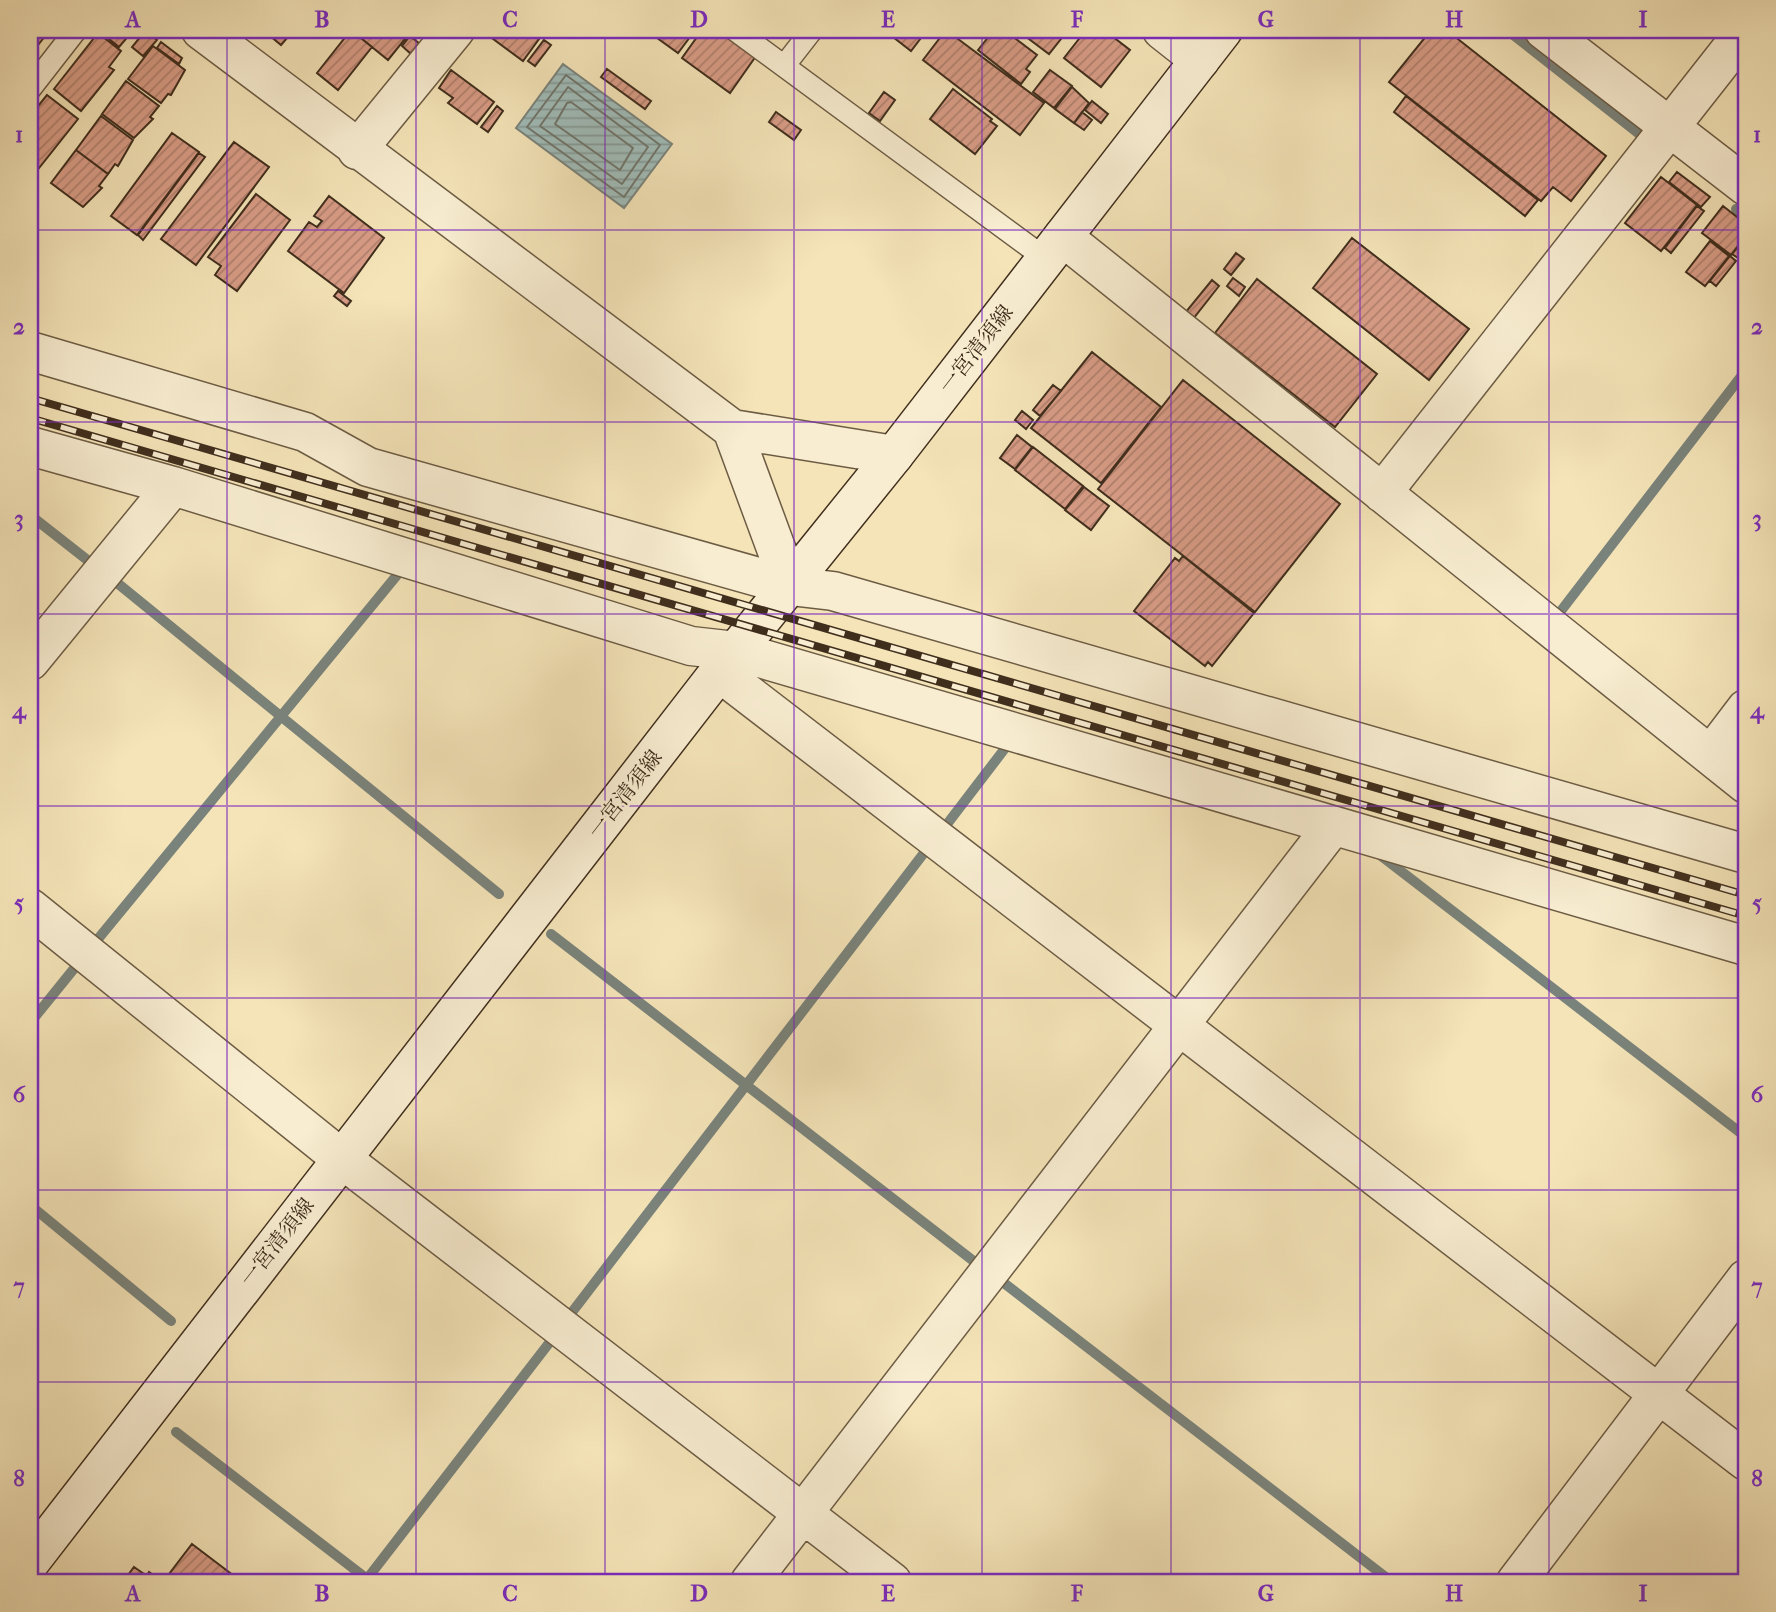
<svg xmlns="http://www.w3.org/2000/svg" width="1776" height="1612" font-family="'IM FELL French Canon','Noto Serif JP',serif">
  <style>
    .water { fill: url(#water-rules); stroke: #7a837b; stroke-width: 2 }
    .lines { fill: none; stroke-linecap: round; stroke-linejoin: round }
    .shore { stroke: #70756b; stroke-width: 2 }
    .stream { stroke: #7a837b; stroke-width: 10 }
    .building { fill: url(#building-hatch); stroke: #402e1d; stroke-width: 2 }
    .service-casing { stroke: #6d5c44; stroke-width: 24 }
    .minor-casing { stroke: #6d5c44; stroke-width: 41 }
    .tertiary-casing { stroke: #6d5c44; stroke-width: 41 }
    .secondary-casing { stroke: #402e1d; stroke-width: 41 }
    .service { stroke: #f8edd1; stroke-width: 21 }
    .minor { stroke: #f8edd1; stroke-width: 38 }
    .tertiary { stroke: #f8edd1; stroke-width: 38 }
    .secondary { stroke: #f8edd1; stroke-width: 38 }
    .rail-casing { stroke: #402e1d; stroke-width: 8 }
    .rail { stroke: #f8edd1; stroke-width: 5; stroke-dasharray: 16; stroke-linecap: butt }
    .grid { fill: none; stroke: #7b2cbf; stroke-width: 2; stroke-opacity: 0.55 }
    .labels { text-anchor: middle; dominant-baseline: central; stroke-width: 5; stroke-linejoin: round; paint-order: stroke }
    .street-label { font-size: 21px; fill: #402e1d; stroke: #f8edd1 }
    .neatline { fill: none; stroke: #7b2cbf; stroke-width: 2.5 }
    .grid-label { font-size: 23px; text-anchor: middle; font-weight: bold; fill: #7b2cbf }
  </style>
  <defs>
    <pattern id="water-rules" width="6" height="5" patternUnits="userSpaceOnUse" patternTransform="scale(1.75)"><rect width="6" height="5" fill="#a0bcb9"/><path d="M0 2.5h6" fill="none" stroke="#849996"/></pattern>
    <pattern id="building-hatch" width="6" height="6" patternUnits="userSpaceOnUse" patternTransform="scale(1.75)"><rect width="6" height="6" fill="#d89c86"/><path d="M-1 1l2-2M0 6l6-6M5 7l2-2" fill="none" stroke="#b1806d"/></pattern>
  </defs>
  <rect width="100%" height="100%" fill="#f4e4b8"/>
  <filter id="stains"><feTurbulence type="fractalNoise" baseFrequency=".00286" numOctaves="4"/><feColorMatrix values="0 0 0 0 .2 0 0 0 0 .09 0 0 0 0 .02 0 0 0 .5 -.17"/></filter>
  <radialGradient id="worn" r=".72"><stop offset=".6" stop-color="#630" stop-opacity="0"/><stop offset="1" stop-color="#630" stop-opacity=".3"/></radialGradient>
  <path class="water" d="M563 64 672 144 624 208 516 128Z"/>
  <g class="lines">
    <path class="shore" d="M566 75 660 145 624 197 527 127Z
      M568 87 648 147 622 184 540 126Z
      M571 102 633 148 620 170 555 124 567 103Z"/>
    <path class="stream" d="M1507 30 1647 140
      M1736 209 1746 217
      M30 515 95 566
      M116 582 499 894
      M1557 616 1746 370
      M941 832 1006 747
      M1380 855 1746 1137
      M551 934 980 1266
      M93 945 402 569
      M30 1023 81 960
      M30 1205 171 1321
      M1000 1280 1392 1582
      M566 1320 927 849
      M176 1432 371 1582
      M367 1579 553 1338"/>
  </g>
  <path class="building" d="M30 30H50L30 55Z
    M98 30H126L131 33 119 47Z
    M263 30H294L281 45Z
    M351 30 372 47 338 90 317 73Z
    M351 30H404L409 34 388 60Z
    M481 30H526L539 39 523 61Z
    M646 30H680L690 37 678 53Z
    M702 30H721L756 56 730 93 682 58Z
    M884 30H927L911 51Z
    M946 30 1044 103 1020 135 923 60Z
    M994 30H1004L1037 55 1026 69 1030 72 1021 84 978 50Z
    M1017 30H1068L1049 54Z
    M1086 30H1104L1130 50 1101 87 1064 58Z
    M1431 30H1451L1449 32 1606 156 1571 201 1553 187 1541 201 1389 82Z
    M145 31 157 40 143 56 132 47Z
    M98 33 121 51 109 67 114 70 81 111 54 89Z
    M410 36 420 44 412 55 402 46Z
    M544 40 551 45 535 66 528 61Z
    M161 42 182 58 179 64 157 48Z
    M153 46 185 70 171 95 168 94 161 103 128 79Z
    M607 69 651 101 645 109 601 77Z
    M451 70 494 102 477 124 448 103 453 98 439 88Z
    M1050 70 1072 86 1054 108 1033 92Z
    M126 81 159 106 150 117 153 119 134 138 102 114Z
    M1072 87 1089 103 1074 123 1055 109Z
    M953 89 992 119 990 121 997 126 975 154 930 119Z
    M884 92 895 100 880 121 869 113Z
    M47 95 78 119 39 168 30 160V116Z
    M1406 96 1538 200 1525 216 1394 112Z
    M1092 101 1108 114 1101 123 1085 110Z
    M497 106 503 111 488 132 481 127Z
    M776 112 801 130 794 140 769 122Z
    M1082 112 1092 120 1084 130 1074 123Z
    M101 116 133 140 118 166 115 164 108 174 76 150Z
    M172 133 199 152 137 235 111 216Z
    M234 142 269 167 196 265 161 239Z
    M76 150 108 174 99 186 102 188 83 207 51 183Z
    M199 153 205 157 143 240 138 235Z
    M1677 172 1710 197 1701 207 1669 182Z
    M1661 177 1697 205 1661 251 1625 223Z
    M256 194 290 220 237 291 215 275 221 266 208 257Z
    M329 196 384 238 344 293 288 251 309 222 317 227 322 221 314 216Z
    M1697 206 1704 211 1671 253 1665 248Z
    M1723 206 1746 224V235L1731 255 1702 233Z
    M1352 238 1469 329 1429 380 1313 288Z
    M1710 241 1729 256 1705 286 1686 272Z
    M1742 242 1746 248 1738 258 1732 254Z
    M1236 253 1244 259 1231 275 1224 269Z
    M1730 256 1736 261 1716 286 1710 281Z
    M1233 278 1245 287 1239 296 1227 286Z
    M1257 279 1377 374 1335 427 1215 333Z
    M1212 280 1219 286 1193 319 1185 313Z
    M338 291 351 301 347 306 334 296Z
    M1092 352 1161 407 1101 483 1031 428Z
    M1183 380 1340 504 1255 612 1098 489Z
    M1053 385 1061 391 1040 416 1033 410Z
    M1022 411 1033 420 1026 429 1015 420Z
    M1017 435 1032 447 1015 469 1000 458Z
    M1033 447 1083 486 1065 509 1015 470Z
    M1084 487 1109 506 1091 530 1065 510Z
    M1183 556 1254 613 1212 666 1208 662 1205 666 1134 611 1175 558 1179 561Z
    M192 1544 242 1582H180L169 1574Z
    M134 1567 147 1576 149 1572 163 1582H123Z"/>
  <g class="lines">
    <defs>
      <path id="service" d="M735 30 1046 259
        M784 66 812 30
        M30 89 76 30"/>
      <path id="minor" d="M201 30 732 429 894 455
        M1162 30 1200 60
        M1544 30 1746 186
        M357 150 455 30
        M1063 237 1746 784
        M30 351 305 432 368 467 790 586
        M732 429 790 586
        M30 446 173 486 691 646 736 651 1746 946
        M1382 493 1746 30
        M30 661 173 486
        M719 672 1746 1461
        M1711 755 1746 709
        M30 908 342 1159 892 1582
        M750 1582 1332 827
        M1516 1582 1746 1279"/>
      <path id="tertiary" d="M790 586 833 591 1746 854"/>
      <path id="secondary" d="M30 1562 719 672 894 455 1223 30"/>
    </defs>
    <use href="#service" class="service-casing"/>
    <use href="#minor" class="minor-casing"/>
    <use href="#tertiary" class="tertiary-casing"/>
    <use href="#secondary" class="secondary-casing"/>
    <use href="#service" class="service"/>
    <use href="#minor" class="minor"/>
    <use href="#tertiary" class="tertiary"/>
    <use href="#secondary" class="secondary"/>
    <defs>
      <path id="rail" d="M30 398 1746 895
        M30 418 1746 916"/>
    </defs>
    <use href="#rail" class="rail-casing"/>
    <use href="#rail" class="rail"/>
  </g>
  <path class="grid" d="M227 30V1582M416 30V1582M605 30V1582M794 30V1582M982 30V1582M1171 30V1582M1360 30V1582M1549 30V1582M30 230H1746M30 422H1746M30 614H1746M30 806H1746M30 998H1746M30 1190H1746M30 1382H1746"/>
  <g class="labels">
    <g class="street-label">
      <text transform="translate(976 349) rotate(-52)">一宮清須線</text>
      <text transform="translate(625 794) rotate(-52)">一宮清須線</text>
      <text transform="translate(277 1242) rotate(-52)">一宮清須線</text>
    </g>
  </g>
  <rect width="1776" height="1612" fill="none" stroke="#f4e4b8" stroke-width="77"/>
  <rect x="38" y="38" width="1700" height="1536" class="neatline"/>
  <g class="grid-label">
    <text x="133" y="27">A</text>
    <text x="322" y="27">B</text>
    <text x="510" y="27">C</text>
    <text x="699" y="27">D</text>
    <text x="888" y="27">E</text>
    <text x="1077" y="27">F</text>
    <text x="1266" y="27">G</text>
    <text x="1454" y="27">H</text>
    <text x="1643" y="27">I</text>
    <text x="19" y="142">1</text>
    <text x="1757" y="142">1</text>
    <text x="19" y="334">2</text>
    <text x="1757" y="334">2</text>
    <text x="19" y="526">3</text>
    <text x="1757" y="526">3</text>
    <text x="19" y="718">4</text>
    <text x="1757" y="718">4</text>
    <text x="19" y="910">5</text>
    <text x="1757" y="910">5</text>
    <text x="19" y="1102">6</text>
    <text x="1757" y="1102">6</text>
    <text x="19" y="1294">7</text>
    <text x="1757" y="1294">7</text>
    <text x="19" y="1486">8</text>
    <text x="1757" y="1486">8</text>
    <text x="133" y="1601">A</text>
    <text x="322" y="1601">B</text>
    <text x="510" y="1601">C</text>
    <text x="699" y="1601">D</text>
    <text x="888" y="1601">E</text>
    <text x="1077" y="1601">F</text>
    <text x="1266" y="1601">G</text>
    <text x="1454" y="1601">H</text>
    <text x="1643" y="1601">I</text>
  </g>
  <rect width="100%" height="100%" filter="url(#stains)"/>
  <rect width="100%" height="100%" fill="url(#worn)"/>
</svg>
